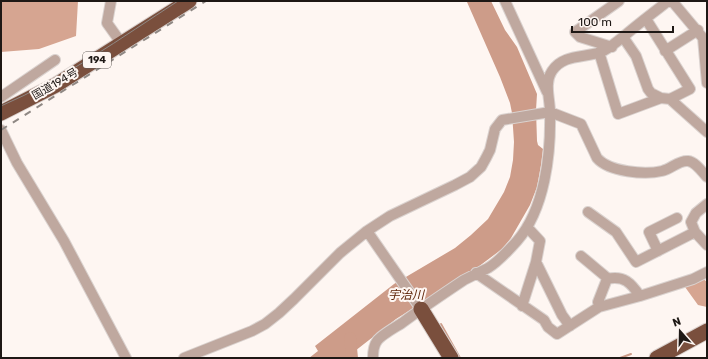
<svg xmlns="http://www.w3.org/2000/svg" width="708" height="359" font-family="Rubik,'Noto Sans JP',sans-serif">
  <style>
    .forest { fill: #d6a591 }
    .water { fill: #cd9c89 }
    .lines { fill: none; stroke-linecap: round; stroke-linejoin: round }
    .stream { stroke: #cd9c89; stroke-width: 2 }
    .river { stroke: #cd9c89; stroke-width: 12 }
    .minor-casing { stroke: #dad2cf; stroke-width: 12 }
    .highway-casing { stroke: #dad2cf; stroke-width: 17 }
    .minor { stroke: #bfa89f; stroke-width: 10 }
    .highway { stroke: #7a4f3d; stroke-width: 15 }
    .tram { stroke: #8f8884; stroke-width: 1 }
    .rail { stroke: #8f8884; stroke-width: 2; stroke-dasharray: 7 7; stroke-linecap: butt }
    .labels { text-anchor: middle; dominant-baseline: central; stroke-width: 4; stroke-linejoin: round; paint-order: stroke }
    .shield { fill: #fef6f2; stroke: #615b57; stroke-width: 1 }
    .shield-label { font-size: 10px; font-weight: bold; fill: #1e1815 }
    .street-label { font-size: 11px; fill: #1e1815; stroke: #fef6f2 }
    .water-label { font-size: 12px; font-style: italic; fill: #5c2104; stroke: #fef6f2 }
  </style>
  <rect width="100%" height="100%" fill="#fef6f2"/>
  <path class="forest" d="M1 1H78L76 36 39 49 1 52Z
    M701 277 707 282V307L698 305 685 287 686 284Z"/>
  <path class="water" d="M469 1H491L505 30 517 47 537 94 536 110 537 141 538 145 543 149 541 165 537 187 530 205 511 238 502 249 474 270 396 319 346 358H309L318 351 315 346 394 284 455 248 471 235 488 219 504 192 510 177 513 160 514 142 512 113 510 103 500 77 467 2Z"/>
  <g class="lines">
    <path class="stream" d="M441 324 460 358
      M620 358 631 354"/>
    <path class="river" d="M350 338 352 358"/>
    <defs>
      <path id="minor" d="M111 1 107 23 122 44
        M505 1 547 92
        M672 1 703 38 707 83
        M646 19 690 89 670 99 661 98
        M612 47 580 37 575 32 619 1
        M665 51 698 30
        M599 52 618 114 661 98 651 93 648 89 636 56 623 37
        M1 97 55 60
        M670 99 707 132
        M1 130 17 163 64 241 126 358
        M707 204 696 213 691 222 695 232 707 245
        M588 212 616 232 636 262 695 232
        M367 231 421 309
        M658 251 649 232 677 218
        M581 256 605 276 607 279
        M536 262 562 315 570 326
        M476 273 544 320 548 327 557 334 599 307 640 296
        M522 306 536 262 540 241 527 227
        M599 307 598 302 607 279C624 275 631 283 640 296L693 279 707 272
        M184 358 252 331 265 324 279 313 294 299 340 253 367 231 390 216 455 185 470 177 481 167 486 158 490 150 495 129 502 120 550 112 581 124 597 158C609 172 645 175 662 171 671 169 679 160 688 161 696 162 702 172 707 177
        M373 358C373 353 374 345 377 341 381 335 396 327 402 323 422 308 443 294 464 280 472 276 480 272 488 268 498 262 509 250 517 241 545 209 551 154 550 112 550 99 544 83 552 71 563 54 584 58 601 52 610 48 615 43 623 37 638 24 653 13 668 1"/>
      <path id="highway" d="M1 113 56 85 189 1
        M421 309 451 358
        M657 358 707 331"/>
    </defs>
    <use href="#minor" class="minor-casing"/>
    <use href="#highway" class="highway-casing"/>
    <use href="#minor" class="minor"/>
    <use href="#highway" class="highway"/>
    <path class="tram" d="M1 106C64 79 121 38 178 1"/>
    <path class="rail" d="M1 130 206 1"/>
  </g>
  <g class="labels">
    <rect class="shield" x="83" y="52" width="28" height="16" rx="3"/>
    <g class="shield-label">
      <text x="97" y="60">194</text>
    </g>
    <g class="street-label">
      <text transform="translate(55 84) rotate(-30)">国道194号</text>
    </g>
    <g class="water-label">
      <text x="406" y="295">宇治川</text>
    </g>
  </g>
  <rect width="708" height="359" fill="none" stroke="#1e1815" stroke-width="4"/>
  <g transform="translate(680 331) rotate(340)" stroke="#fef6f2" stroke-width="3" paint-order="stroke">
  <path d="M0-3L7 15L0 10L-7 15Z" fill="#1e1815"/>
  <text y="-6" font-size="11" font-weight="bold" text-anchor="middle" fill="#1e1815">N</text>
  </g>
  <path d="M572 26v6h101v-6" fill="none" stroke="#1e1815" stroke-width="2"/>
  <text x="578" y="26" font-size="12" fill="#1e1815" stroke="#fef6f2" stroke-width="3" paint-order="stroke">100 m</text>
</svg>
